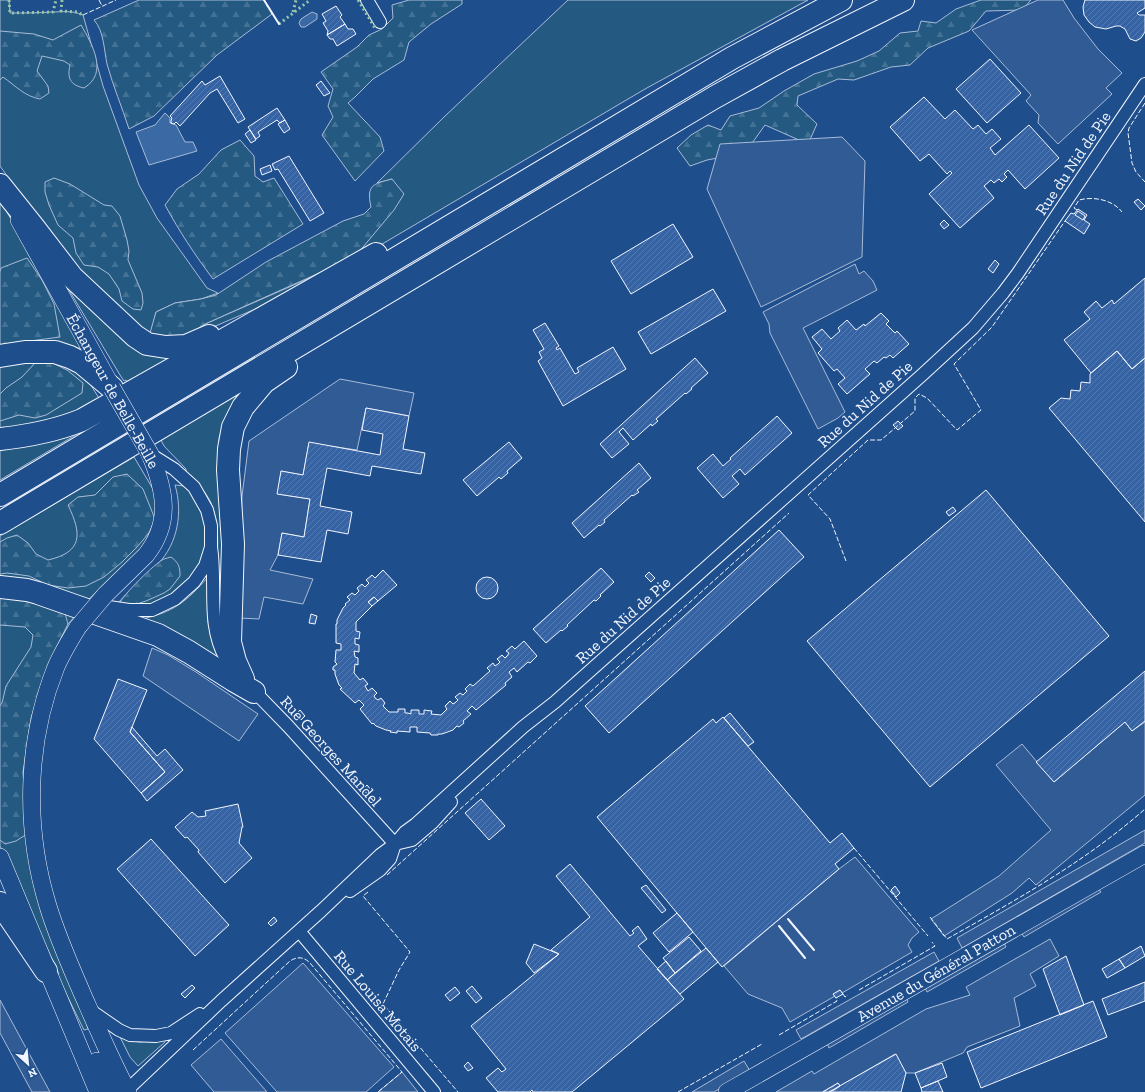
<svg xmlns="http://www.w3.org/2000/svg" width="1145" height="1092" font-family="'Zilla Slab',serif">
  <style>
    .grass { fill: #245a82; stroke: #a8bbd7 }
    .forest { fill: url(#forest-firs); stroke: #a8bbd7 }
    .parking { fill: #305b95; stroke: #a8bbd7 }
    .water { fill: #3b69a3; stroke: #a8bbd7 }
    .building { fill: url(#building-hatch); stroke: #f2f6ff }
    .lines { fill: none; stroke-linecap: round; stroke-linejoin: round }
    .street-casing { stroke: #f2f6ff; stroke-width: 14 }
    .secondary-casing { stroke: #f2f6ff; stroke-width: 18 }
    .highway-casing { stroke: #f2f6ff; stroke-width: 24 }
    .street { stroke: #1f4e8c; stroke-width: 12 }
    .secondary { stroke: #1f4e8c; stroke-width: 17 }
    .highway { stroke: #1f4e8c; stroke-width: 22 }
    .secondary-bridge-casing { stroke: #f2f6ff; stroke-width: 18; stroke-linecap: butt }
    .secondary-bridge { stroke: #1f4e8c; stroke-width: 17 }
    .hedge { stroke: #97c8a6; stroke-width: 3; stroke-dasharray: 2 3; stroke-linecap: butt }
    .fence { stroke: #f2f6ff; stroke-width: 1; stroke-dasharray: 5 2; stroke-linecap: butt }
    .wall { stroke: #f2f6ff; stroke-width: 2 }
    .labels { text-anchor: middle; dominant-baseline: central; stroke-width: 3; stroke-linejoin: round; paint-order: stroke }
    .street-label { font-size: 16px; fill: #f2f6ff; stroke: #1f4e8c }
  </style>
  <defs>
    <pattern id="forest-firs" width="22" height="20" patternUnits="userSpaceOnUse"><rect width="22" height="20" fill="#245a82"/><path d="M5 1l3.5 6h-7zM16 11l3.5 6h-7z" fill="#447295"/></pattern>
    <pattern id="building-hatch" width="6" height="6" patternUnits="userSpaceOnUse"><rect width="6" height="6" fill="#3563a3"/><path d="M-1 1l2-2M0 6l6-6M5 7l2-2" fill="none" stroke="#537ab1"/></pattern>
  </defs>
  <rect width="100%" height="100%" fill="#1f4e8c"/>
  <path class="grass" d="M0 0H9L10 13C24 13 38 13 52 12 63 12 71 10 83 15L103 86 139 185 157 218 207 288 218 293 201 299 175 303 156 312 151 333 157 341 143 335 72 266 0 166Z
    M568 0H808L645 89 350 263 267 304 178 342 205 324 337 266 392 179 377 183 444 117Z
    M0 200 84 347 70 350 0 352Z
    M66 285 175 357 129 385 126 380 124 381 120 375Z
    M32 356 73 367 87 379 102 403 76 417 0 434V362Z
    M236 395 239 401 226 419 219 438V458L222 485 224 640C221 624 217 608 216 592 215 562 223 532 211 503 206 491 195 482 186 472V469L164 446 161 440 222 402Z
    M109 415 0 480V444Z
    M134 457 153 489 157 507 155 519 144 546 89 599 24 583 0 581V536Z
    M175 485 185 486C214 517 213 561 180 589 171 596 161 603 150 605 140 607 127 605 116 605 129 590 145 578 158 564 178 543 183 512 175 485Z
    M208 577V622L213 644 220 659 141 619C173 613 187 601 208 577Z
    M0 592 77 614 68 624 55 650 42 683 31 718 23 772 26 823 88 1029 84 1030 57 975 59 974 0 846Z
    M120 1037 139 1042 165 1040V1042L138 1066 130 1057Z"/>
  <path class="forest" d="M139 0H264L272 14 217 55 154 116 129 129C122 107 113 86 107 64 104 50 104 31 94 20Z
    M409 0H462V4L431 24 409 42 404 60 373 79 355 97 348 103 380 137 384 151 355 181 322 135 333 117 328 106 333 89 321 72 357 47 369 35 382 29 393 18 392 5Z
    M981 0H1031L1022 10 986 11 969 31 928 48 910 65 891 67 854 80 838 79 798 96 797 105 817 124 808 144 765 125 745 153 707 160 690 166 677 148 691 135 708 125 721 130 730 116 759 108 784 91 814 74 857 61 879 51 900 33 918 31 921 21 936 23 956 9Z
    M81 25C92 44 109 73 84 88 70 85 67 78 70 65L64 61 42 56 37 71 48 86 49 93 40 99C24 96 16 86 3 77L0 80V31L34 34 53 40Z
    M240 140 254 156 255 176 263 182 274 178 303 224 213 279C195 255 179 231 165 205L177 189 199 174 221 150Z
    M54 178 70 184 104 205 112 206 120 216 127 240 129 251 128 260 142 293 143 303 141 310 133 309 122 301 119 289 109 274 98 267 84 265 76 253 73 238 58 225 49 205 45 192V182Z
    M392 179 404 194 394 210 358 253 337 265 205 324 178 342 157 341 150 333 156 312 175 303 201 299 216 295 266 262 343 221 364 214 371 207C366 185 373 184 392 179Z
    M27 258 42 280 54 304 60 337 0 345V272L1 268Z
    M47 360 67 370 83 383 82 393 46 415 35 418 19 415 0 421V394L6 388 22 377 35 363Z
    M127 474 143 489 155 519 149 533 137 547 122 562 104 577 86 586 68 588 48 585 29 576 7 573 0 574V542L7 538 17 535 28 543 36 554 48 560C83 552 82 534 68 505L78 497 95 495 113 477Z
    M171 557C179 563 180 567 180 576L170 589 164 593 146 601 134 605 119 604C123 595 155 563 164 559 166 558 169 558 171 557Z
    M0 598C14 599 55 603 64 613 66 615 67 621 68 624L55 650 42 683 31 718 23 772 27 834 16 841 5 844 0 840V706L2 703 6 686 31 647 33 635 25 627 0 625Z"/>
  <path class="parking" d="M1038 0H1063L1074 18 1098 49 1122 73 1106 88 1112 94 1058 144 1038 123 1039 115 1026 101 1031 95 972 30Z
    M842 137 865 161 862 257 761 307 707 189 720 144Z
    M855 264 859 274 864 271 873 281 877 290 803 328 845 412 838 418 818 429 770 333 769 324 763 312Z
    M340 379 414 393 409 416 366 408 357 450 309 443 303 475 281 471 278 494 310 499 304 537 282 533 278 555 270 570 313 579 303 604 264 597 259 619 239 618 242 496 249 441Z
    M152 648 168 655 196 672 258 714 239 741 143 676Z
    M1125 722 1132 731 1145 722V795L1036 885 1029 878 1012 893 944 936 931 919 999 876 1051 830 996 765 1022 744 1054 782Z
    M1145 830V843L962 948 957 938Z
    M855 857 919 932 912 938 908 945 912 952 842 993 840 990 834 994 835 996 790 1022 782 1008 748 994 724 966 839 869Z
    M1097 887 1101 892 1024 937 1020 931Z
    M1050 939 1059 956 1030 974 1036 986 1014 998 1020 1026 967 1047 963 1053 915 1073H906L895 1054 840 1086 838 1083 822 1092H776L812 1071 814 1074 926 1009 970 995 966 987Z
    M1003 941 1006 947 927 992 924 986Z
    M934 952 939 961 801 1039 796 1030Z
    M303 963 394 1067 366 1092H277L225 1033Z
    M906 997 908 1002 829 1048 827 1043Z
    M0 1000 50 1092H32L0 1033Z
    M221 1039 267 1092H214L191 1065Z
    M744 1061 750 1071 714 1092H692Z
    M402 1072 418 1092H378Z"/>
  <path class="water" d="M312 12 317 14V19L305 27H301L299 23 301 19Z
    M165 113 170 118V123L176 125 185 142H193L197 151 149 165 136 132 155 125Z"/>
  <path class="building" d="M1085 0H1145V8L1137 13 1139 15H1145V32L1141 38 1136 41 1130 39 1125 29 1120 26H1116L1106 29 1095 27 1089 22 1084 15 1083 7Z
    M336 6 342 15 340 17 345 24 327 35 328 31 323 23 326 21 322 14Z
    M345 24 348 29H353L356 34 337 46 333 39H330L327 35Z
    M990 59 1021 93 987 123 956 89Z
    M220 76 245 119 238 123 217 89 210 93 180 126 176 122 174 124 171 123V121L172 118 170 116 202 81 205 85Z
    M321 81 330 93 324 96 316 85Z
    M924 97 945 119 955 110 973 129 978 125 986 134 992 129 1001 139 990 148 995 155 1029 125 1059 158 1025 189 1008 170 1004 174 1007 177 1002 182 999 179 994 183 991 180 984 186 994 198 960 228 929 194 952 173 950 171 947 174 929 154 920 161 890 127Z
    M277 108 285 120 280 123 277 120 258 132 260 136 256 139 248 127Z
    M285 120 290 129 284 133 278 124Z
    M250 130 256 140 251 143 245 134Z
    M289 156 324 213 310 221 278 169 275 170 272 164Z
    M270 165 272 171 262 175 260 169Z
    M1138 199 1145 206 1141 210 1134 202Z
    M1078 209 1087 215 1084 220 1090 224 1084 234 1065 221 1071 213 1074 214Z
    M1078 211 1085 216 1083 220 1075 215Z
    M944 220 949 225 944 229 940 224Z
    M673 224 693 257 631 294 611 261Z
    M995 260 999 264 993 273 988 269Z
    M1145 278V358L1132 369 1117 351 1091 373 1064 340 1090 319 1084 312 1096 301 1102 308 1112 300 1114 304Z
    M713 289 726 311 651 354 638 332Z
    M881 313 889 321 886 324 895 333 897 331 909 344 893 358 890 355 886 358 884 357 877 363 874 361 865 369 870 374 847 394 838 384 845 378 837 369 834 371 818 353 822 349 812 337 822 329 831 339 840 331 838 328 847 320 856 330 864 324 865 326Z
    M545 323 559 346 556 348 557 350 560 348 575 374 579 372 577 368 613 347 626 369 563 406 538 361 542 358 539 352 544 349 533 330Z
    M1117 351 1132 369 1145 358V522L1049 408 1061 398 1070 399 1071 390 1080 391 1081 382 1090 383V374Z
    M695 358 708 373 691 388 692 389 686 394 685 393 656 419 658 421 652 426 651 424 633 440 623 428 619 432 629 444 612 458 600 444Z
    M366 408 409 416 403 449 425 453 421 474 372 466 370 476 327 468 320 506 352 512 348 534 327 530 321 562 278 555 282 533 304 537 310 499 277 494 281 471 303 475 309 442 380 455 383 434 362 430Z
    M777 416 792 433 745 475 740 469 732 476 739 484 723 498 697 468 713 454 723 466 731 459 730 458Z
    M898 421 903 426 898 430 893 425Z
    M509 442 522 458 507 471 508 473 501 479 499 477 477 496 463 480Z
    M639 463 651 478 637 490 639 492 633 496 632 495 604 520 605 522 600 526 599 525 584 538 572 523Z
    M986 490 1109 636 930 787 807 641Z
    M953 507 956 511 949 516 946 512Z
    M779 530 804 557 609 733 585 706Z
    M601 568 614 582 600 595 601 596 596 601 594 600 567 625 568 626 562 631 561 630 546 643 533 629Z
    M383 570 397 585 378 601 374 597 368 602 372 606 356 622V631L360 632 359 639 355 638V644L359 645V652L354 651 355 657 358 658V665L355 664 354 673 360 680 363 678 368 684 365 686 368 691 372 688 377 693 374 696 375 698 378 700 381 698 385 703 383 706 389 712H398V709H405V713H408L411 714V710H419V714H424V710L432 711 431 714 441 715 447 709 445 706 450 701 453 704 456 702 458 700 455 697 460 693 463 695 467 691 465 689 470 684 473 686 490 671 487 668 493 663 495 666 498 664 500 662 497 659 502 655 505 658 507 656 509 653 506 651 512 646 515 649 524 641 537 656 530 663 528 662 517 672 514 668 509 672 512 677 505 683 506 685 476 710 472 706 467 711 471 714 463 721 464 723 459 727 457 726 453 730 442 734H438V735H431L430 733 417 732V727H410V732L397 731V733L390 732 391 731 386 730 376 726 373 723 372 724 360 709 364 705 359 700 355 703 340 689 342 688 339 685 335 674V670H333V667L337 664 335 662 336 650H341V644L336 643V624H337V620L343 608 346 605 345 604 350 600 347 597 352 593 355 595 359 591 357 588 362 584 365 587 369 583 366 580 372 575 375 578Z
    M649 572 655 578 651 582 645 576Z
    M476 588a11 11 0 1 1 22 0a11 11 0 1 1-22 0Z
    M374 597 378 601 372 606 368 602Z
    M311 614 317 616 315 624 309 623Z
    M1145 671V721L1132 731 1125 722 1054 782 1036 762Z
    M118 679 147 690 130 732 165 772 141 793 94 739Z
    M300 710 305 716 301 720 296 714Z
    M730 713 754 742 748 746 724 718Z
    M723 717 830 843 842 833 854 848 835 864 839 869 722 967 597 817 713 719 716 723Z
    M132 727 157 756 165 749 183 770 147 801 141 793 165 772 130 732Z
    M367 785 372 791 368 795 363 789Z
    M481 799 505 826 489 840 465 813Z
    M238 804 243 827H242L239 843 252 858 225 883 198 852 199 850 187 837 185 838 175 827 192 812 198 817 206 816 205 811Z
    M151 839 229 925 195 956 117 869Z
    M570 864 630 936 634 933 632 931 638 926 647 939 638 946 684 999 572 1092H533L532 1090 530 1092H498L486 1078 498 1068 502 1072 506 1069 471 1026 559 954 551 950 590 917 556 876Z
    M646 885 666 910 662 913 641 888Z
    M895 886 900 893 896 897 891 890Z
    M677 913 693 932 669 952 653 933Z
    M274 917 277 921 271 926 268 923Z
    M689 937 701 951 675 973 663 958Z
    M534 944 559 954 534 973 526 963Z
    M1141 946 1145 956 1125 968 1119 959Z
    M706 948 718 962 680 994 667 980Z
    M1066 956 1084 1005 1060 1015 1043 969Z
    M1119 959 1125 968 1107 978 1102 969Z
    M666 961 675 973 667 980 657 969Z
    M1145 982V1001L1108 1015 1102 999Z
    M192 985 195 988 185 998 181 994Z
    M472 986 482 998 476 1003 466 991Z
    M455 987 460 993 450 1001 445 995Z
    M840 990 843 994 836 998 833 994Z
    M1093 1001 1107 1037 981 1088 967 1052Z
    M896 1054 906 1073 901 1092H829Z
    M468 1062 473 1068 468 1071 464 1066Z
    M942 1063 947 1077 921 1088 915 1073Z
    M938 1081 943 1092H922L921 1088Z
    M838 1083 840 1086 834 1090 829 1092H823Z"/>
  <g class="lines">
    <defs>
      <path id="street" d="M367 0 380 22
        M211 547C217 585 206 624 226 659
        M102 606 129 610H152L175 599 194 582 205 566 211 547V526L207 510 194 487 174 469 150 454
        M251 688 288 726 395 844
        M395 844 412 840 432 823 451 802
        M350 891 380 870 390 859 395 844
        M299 931 434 1092
        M90 1010 119 1030 130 1035 156 1036 171 1033 200 1014
        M125 1092 221 1001 321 911 380 855 395 844 405 832 416 824 523 727 555 702 922 375 973 328 1003 293 1018 273 1145 84"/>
      <path id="secondary" d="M19 220 109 382
        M105 595 146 555C172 522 165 490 150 454
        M78 627C70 640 62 653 56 667 26 742 24 828 48 906 57 936 70 965 82 993 97 1027 111 1060 128 1092
        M0 857 98 1092
        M97 1061 112 1092
        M727 1092 1145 854"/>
      <path id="highway" d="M0 185 32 225 72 277 135 336 147 344 166 347 186 346 209 336
        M0 356 25 352H55L70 357 82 363 112 388
        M0 439C28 436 55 431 82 420L376 254
        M0 495 732 58 841 0
        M0 523 715 97 782 60 903 0
        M0 587 27 590 38 593 158 635 189 652 233 680 254 692
        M243 679 235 661 230 642 233 544 228 470 229 449 233 427 243 407 264 382 286 367
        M0 903 46 971"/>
    </defs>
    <use href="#street" class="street-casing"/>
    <use href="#secondary" class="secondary-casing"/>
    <use href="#highway" class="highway-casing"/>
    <use href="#street" class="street"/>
    <use href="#secondary" class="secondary"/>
    <use href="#highway" class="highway"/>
    <defs>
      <path id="secondary-bridge" d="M112 388 150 454
        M78 627 105 595"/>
    </defs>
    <use href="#secondary-bridge" class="secondary-bridge-casing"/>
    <use href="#secondary-bridge" class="secondary-bridge"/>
    <path class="hedge" d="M9 0 10 13 53 12 56 0
      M62 0 61 11 77 12 83 15
      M358 0 375 28
      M293 12 296 0
      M279 24 310 0"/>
    <path class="fence" d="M99 0 102 6
      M83 15 116 0
      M1145 103 1129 128 1128 133 1132 163 1136 172 1145 182
      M1077 210 1074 208 1079 200C1094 196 1113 200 1122 212
      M846 561 830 519 808 495 868 440H881L915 411V398L919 394 927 398 957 430 981 410 954 364 992 327 1065 221
      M854 848 928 936
      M387 875 789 513
      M368 892 363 896 410 952 399 970 383 1004 458 1092
      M930 917 947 939C1016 900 1085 862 1145 809
      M859 990 935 946 932 942
      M843 994 845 997 848 995
      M779 1035 837 1001 836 998
      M193 1050 290 961C298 956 304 957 310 963L402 1072 378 1092
      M678 1092 762 1044"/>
    <path class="wall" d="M264 0 279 24
      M788 919 814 950
      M779 926 805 958"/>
  </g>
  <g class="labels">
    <g class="street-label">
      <text transform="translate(1073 163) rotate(-56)">Rue du Nid de Pie</text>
      <text transform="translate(113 391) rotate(61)">Échangeur de Belle-Beille</text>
      <text transform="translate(865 404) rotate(-42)">Rue du Nid de Pie</text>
      <text transform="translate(623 620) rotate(-42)">Rue du Nid de Pie</text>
      <text transform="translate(331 751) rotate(48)">Rue Georges Mandel</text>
      <text transform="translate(936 973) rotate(-30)">Avenue du Général Patton</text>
      <text transform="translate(378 1001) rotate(50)">Rue Louisa Motais</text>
    </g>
  </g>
  <g transform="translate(28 1064) rotate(153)" stroke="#1f4e8c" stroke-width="3" paint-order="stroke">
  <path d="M0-3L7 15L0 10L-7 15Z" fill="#f2f6ff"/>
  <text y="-6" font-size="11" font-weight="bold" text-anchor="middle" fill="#f2f6ff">N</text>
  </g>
</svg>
